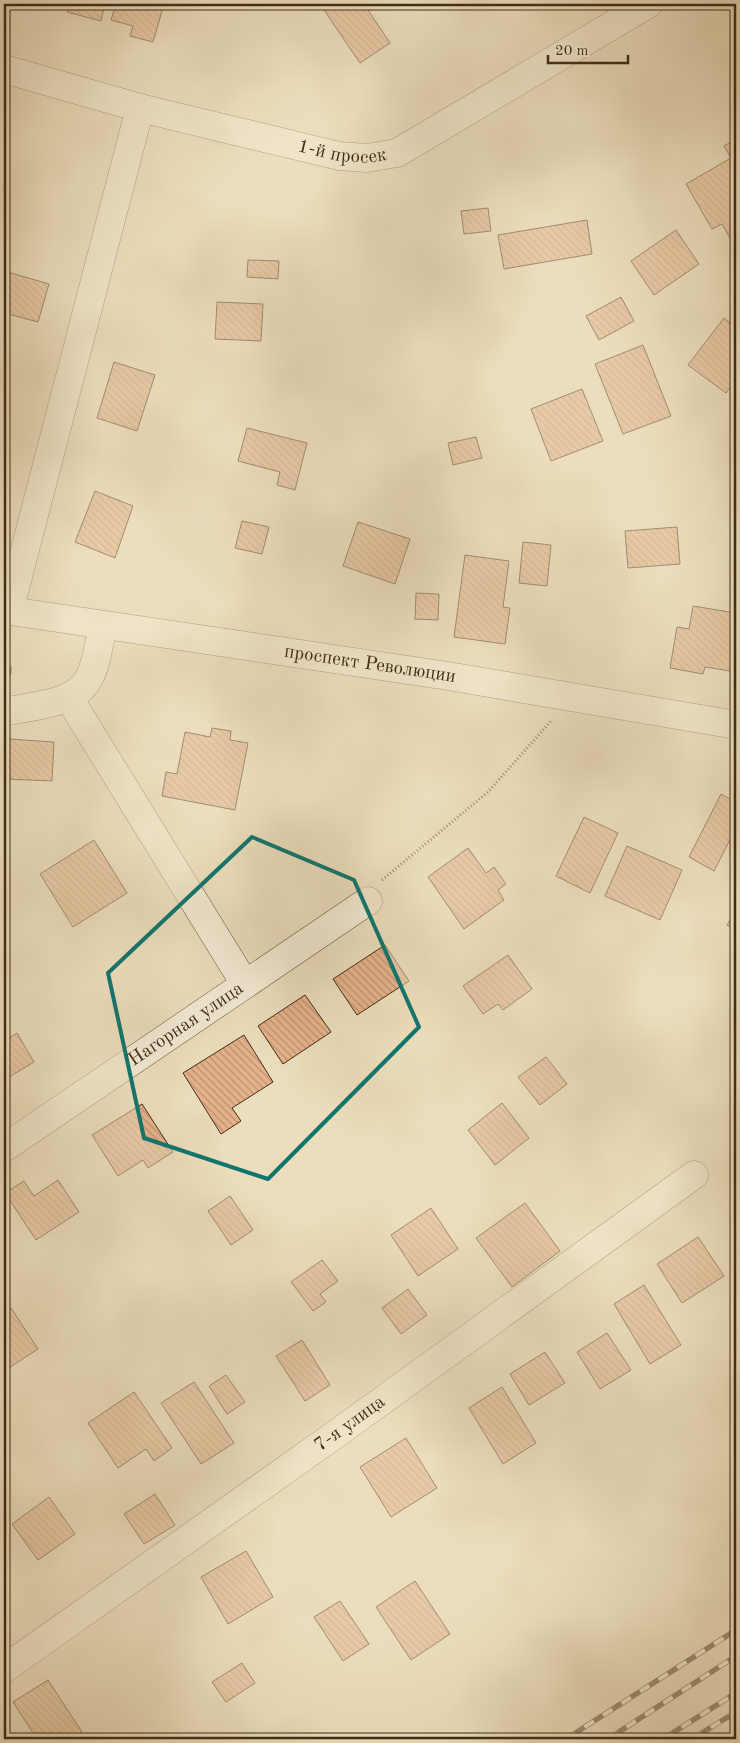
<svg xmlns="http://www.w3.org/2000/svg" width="740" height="1743" font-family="'Old Standard TT',serif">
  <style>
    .building { fill: url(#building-back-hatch); stroke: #3f2d16 }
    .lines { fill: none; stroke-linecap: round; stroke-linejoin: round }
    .minor-casing { stroke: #6a5940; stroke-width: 29 }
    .path { stroke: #3f2d16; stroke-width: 3; stroke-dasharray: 1 2.5; stroke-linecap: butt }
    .minor { stroke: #f3ead4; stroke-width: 28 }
    .rail-casing { stroke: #3f2d16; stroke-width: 5.5 }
    .rail { stroke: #f3ead4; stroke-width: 4; stroke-dasharray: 11; stroke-linecap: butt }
    .marked { fill: none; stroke: #0f766e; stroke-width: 4; stroke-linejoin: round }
    .labels { text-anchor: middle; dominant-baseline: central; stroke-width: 4; stroke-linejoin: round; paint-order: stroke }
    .street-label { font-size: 19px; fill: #3f2d16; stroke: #f3ead4 }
  </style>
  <defs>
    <pattern id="building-back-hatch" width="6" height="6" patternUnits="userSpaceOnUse" patternTransform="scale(1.25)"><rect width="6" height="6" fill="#e5b28b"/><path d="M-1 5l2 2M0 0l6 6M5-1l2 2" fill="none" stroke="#bb9171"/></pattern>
  </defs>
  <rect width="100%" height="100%" fill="#ecdebd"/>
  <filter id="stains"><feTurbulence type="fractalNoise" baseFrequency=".004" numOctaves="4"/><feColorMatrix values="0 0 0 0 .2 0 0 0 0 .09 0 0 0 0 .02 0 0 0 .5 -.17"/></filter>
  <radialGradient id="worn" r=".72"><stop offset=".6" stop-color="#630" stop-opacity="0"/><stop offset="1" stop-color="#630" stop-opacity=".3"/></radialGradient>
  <path class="building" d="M70 4H105L101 21 67 12Z
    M116 4H164L153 42 130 36 133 26 111 20Z
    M333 4H364L390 43 360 63 324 10Z
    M736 139V248L722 224 712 229 686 184 731 158 724 146Z
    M488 208 491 231 464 234 461 211Z
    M587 220 592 254 504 269 498 235Z
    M676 230 699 264 654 295 631 261Z
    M248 260 279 261 278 279 247 277Z
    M4 271 49 284 38 322 4 313Z
    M621 297 634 321 599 340 586 316Z
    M217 302 263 304 261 341 215 339Z
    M724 318 736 328V380L726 393 688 365Z
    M643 345 671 416 623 434 595 364Z
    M114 362 155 375 137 431 97 418Z
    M582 389 603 441 551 461 531 409Z
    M247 428 307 443 295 490 277 485 280 472 238 461Z
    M476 437 482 458 453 465 448 443Z
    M95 491 133 506 115 558 75 542Z
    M242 521 269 527 262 554 235 548Z
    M358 522 410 539 395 584 343 566Z
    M677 527 680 564 628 568 625 531Z
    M523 542 551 545 547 586 519 583Z
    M465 555 509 561 503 607 510 608 505 644 454 637Z
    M416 593 439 594 438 620 415 619Z
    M693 606 736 613V637L730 671 705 667 703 674 670 668 677 627 689 629Z
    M4 659 11 667V674L4 682Z
    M212 728 231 731 230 740 248 743 235 810 162 796 166 772 177 774 185 732 210 737Z
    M9 739 54 742 52 781 7 779Z
    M721 794 736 802V828L714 871 689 857Z
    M584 817 618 833 590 893 556 876Z
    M94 840 127 893 73 927 40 874Z
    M627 846 682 870 660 920 605 896Z
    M468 848 486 873 494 867 506 884 498 890 504 900 464 929 428 877Z
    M736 910V931L727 925Z
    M385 945 409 981 357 1015 333 979Z
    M508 955 532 989 503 1010 498 1004 483 1014 463 986Z
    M305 995 331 1032 283 1064 258 1026Z
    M17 1033 34 1062 4 1080V1041Z
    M244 1035 273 1082 232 1108 241 1121 221 1134 183 1073Z
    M546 1057 567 1084 540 1105 518 1077Z
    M502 1103 529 1138 495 1165 468 1130Z
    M142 1104 173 1152 148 1168 143 1160 118 1176 92 1135Z
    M58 1180 79 1212 36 1240 5 1193 24 1181 34 1196Z
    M230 1196 253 1230 231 1245 208 1211Z
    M525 1203 560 1251 512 1287 476 1238Z
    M431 1208 458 1249 418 1276 391 1235Z
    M698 1237 724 1276 682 1303 657 1264Z
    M322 1260 338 1281 320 1294 326 1302 313 1311 291 1282Z
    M644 1285 681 1345 650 1364 614 1304Z
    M408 1289 427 1315 401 1334 382 1308Z
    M11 1308 38 1349 4 1371V1313Z
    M607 1333 631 1370 600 1389 577 1352Z
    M302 1340 330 1385 305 1401 276 1356Z
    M545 1352 565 1383 529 1405 510 1374Z
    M226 1375 245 1402 227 1414 209 1386Z
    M194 1382 234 1443 201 1464 161 1403Z
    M502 1387 536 1443 503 1464 469 1408Z
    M134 1392 172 1448 154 1461 146 1449 118 1468 88 1423Z
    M406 1438 437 1488 391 1517 360 1467Z
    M155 1494 175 1525 144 1544 124 1514Z
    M49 1497 75 1534 38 1560 12 1524Z
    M246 1551 273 1597 228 1624 201 1577Z
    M415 1581 450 1634 411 1660 376 1607Z
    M340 1601 369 1644 343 1661 314 1617Z
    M242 1663 255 1683 226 1702 212 1682Z
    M48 1680 82 1732 70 1739H37L13 1702Z"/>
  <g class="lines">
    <defs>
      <g id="minor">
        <path id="s1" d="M4 69 140 108 339 156 367 158 397 153 648 4"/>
        <path id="s2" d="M4 610 448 676 736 725"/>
        <path d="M9 611 140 108"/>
        <path d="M69 698 245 984"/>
        <path d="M4 712C30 706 73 705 88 680 97 664 99 643 103 625"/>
        <path id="s3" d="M4 1148 368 901"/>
        <path id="s4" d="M4 1669 336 1434 694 1175"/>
      </g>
    </defs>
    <use href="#minor" class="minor-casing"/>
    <path class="path" d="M382 880 488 792 552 720"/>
    <use href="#minor" class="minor"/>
    <defs>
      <path id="rail" d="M566 1739 736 1630
        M608 1739 736 1656
        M663 1739 736 1693
        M692 1739 736 1712"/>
    </defs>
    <use href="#rail" class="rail-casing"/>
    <use href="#rail" class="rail"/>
  </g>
  <path d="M0 0H740V1743H0ZM252 837 354 880 419 1027 268 1179 144 1138 108 973Z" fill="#ecdebd" fill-opacity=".55" fill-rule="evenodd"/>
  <path class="marked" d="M252 837 354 880 419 1027 268 1179 144 1138 108 973Z"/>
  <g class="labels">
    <g class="street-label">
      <text stroke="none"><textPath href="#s1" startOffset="349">1-й просек</textPath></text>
      <text stroke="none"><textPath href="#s2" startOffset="370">проспект Революции</textPath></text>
      <text stroke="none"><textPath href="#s3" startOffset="220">Нагорная улица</textPath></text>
      <text stroke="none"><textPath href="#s4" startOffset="424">7-я улица</textPath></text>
    </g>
  </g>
  <rect width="740" height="1743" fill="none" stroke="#ecdebd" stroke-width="20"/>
  <rect x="5" y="5" width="730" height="1733" fill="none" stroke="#3f2d16" stroke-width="2.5"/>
  <rect x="10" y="10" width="720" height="1723" fill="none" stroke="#3f2d16"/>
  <path d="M548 55v8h80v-8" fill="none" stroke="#3f2d16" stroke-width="2.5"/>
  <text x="555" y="55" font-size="15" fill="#3f2d16" stroke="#f3ead4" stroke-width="4" paint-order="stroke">20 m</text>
  <rect width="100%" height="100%" filter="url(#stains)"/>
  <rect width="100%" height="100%" fill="url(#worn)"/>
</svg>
